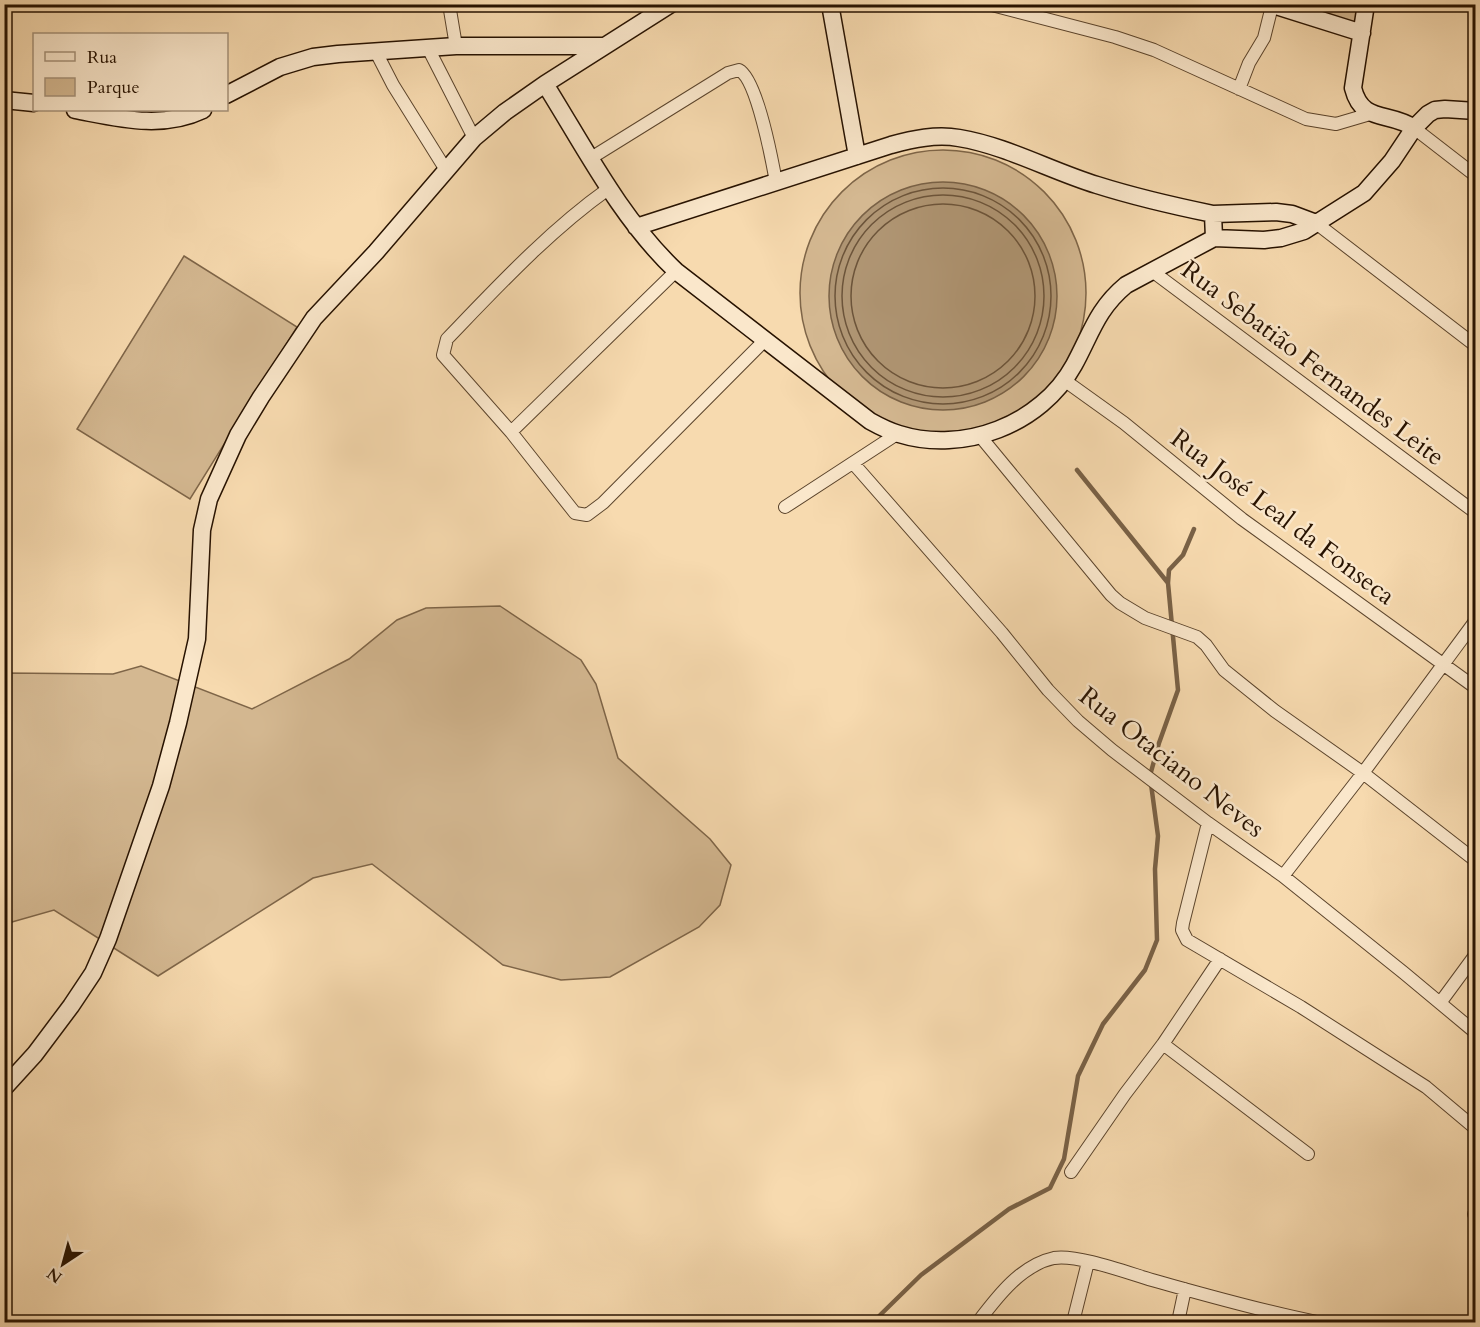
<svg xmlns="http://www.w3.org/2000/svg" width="1480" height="1327" font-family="Cardo,serif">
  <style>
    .green { fill: #d4b891; stroke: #7e6548; stroke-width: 1.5 }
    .water { fill: #b09674; stroke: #796146; stroke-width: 1.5 }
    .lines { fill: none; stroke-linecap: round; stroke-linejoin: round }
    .shore { stroke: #6c543a; stroke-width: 1.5 }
    .stream { stroke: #796146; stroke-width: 4.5 }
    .street-casing { stroke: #5b442c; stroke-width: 14 }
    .secondary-casing { stroke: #271200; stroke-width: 19 }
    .street { stroke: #fae7cb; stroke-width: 12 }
    .secondary { stroke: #fae7cb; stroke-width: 16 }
    .labels { text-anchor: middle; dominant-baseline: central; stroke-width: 5; stroke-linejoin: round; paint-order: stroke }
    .street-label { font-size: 26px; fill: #271200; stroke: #fae7cb }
  </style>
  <rect width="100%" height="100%" fill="#f7daaf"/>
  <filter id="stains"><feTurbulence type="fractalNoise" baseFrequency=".00333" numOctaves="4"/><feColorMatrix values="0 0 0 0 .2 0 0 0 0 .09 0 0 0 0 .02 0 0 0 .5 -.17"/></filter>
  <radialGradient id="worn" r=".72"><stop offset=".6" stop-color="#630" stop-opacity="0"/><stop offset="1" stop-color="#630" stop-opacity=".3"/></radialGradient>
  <path class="green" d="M1270 5H1366L1362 33Z
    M800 293a143 143 0 1 1 286 0a143 143 0 1 1-286 0Z
    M184 256 297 327 190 499 77 429Z
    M500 606 581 660 596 684 618 758 710 839 731 865 720 905 699 927 610 977 561 980 503 965 372 864 313 878 158 976 54 910 5 924V673L113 674 141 666 252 709 349 659 397 620 426 608Z"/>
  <path class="water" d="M829 296a114 114 0 1 1 228 0a114 114 0 1 1-228 0Z"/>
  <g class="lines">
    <path class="shore" d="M835 296a108 108 0 1 1 216 0a108 108 0 1 1-216 0Z
      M842 296a101 101 0 1 1 202 0a101 101 0 1 1-202 0Z
      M851 296a92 92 0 1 1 184 0a92 92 0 1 1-184 0Z"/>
    <path class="stream" d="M1077 470 1168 583 1178 690 1159 743 1151 772
      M1168 583 1169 570 1183 555 1194 529
      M873 1322 921 1275 1009 1209 1050 1188 1064 1159 1078 1076 1103 1024 1145 970 1157 940 1155 869 1158 836 1151 784"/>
    <defs>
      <path id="street" d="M449 4 456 46
        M988 4 1115 37 1154 50 1306 119 1336 124 1370 114
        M428 48 474 138
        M375 50 393 85 446 170
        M1239 89 1249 63 1264 38 1272 6
        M1414 128 1476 176
        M591 158 728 73 739 70C757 79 772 160 776 182
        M608 189C549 231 498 286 447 339L443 355 511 432 575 513 587 515 603 503 766 339
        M1316 223 1476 346
        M1152 271 1476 513
        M1064 380 1124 423 1242 519 1476 688
        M511 432 676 271
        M980 436 1111 595 1120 603 1145 618 1197 637 1206 645 1224 670 1275 711 1363 773 1476 861
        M853 463 1002 633 1048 690 1078 721 1112 750 1208 823 1283 876 1404 973 1476 1033
        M785 507 897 434
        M1208 823 1183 923 1182 930 1187 940 1301 1007 1426 1087 1476 1129
        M1283 876 1363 773 1476 620
        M1440 1003 1476 954
        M1163 1044 1308 1154
        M1071 1172 1125 1094 1163 1044 1220 959
        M1474 1214 1476 1212
        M978 1322C997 1297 1021 1265 1054 1258 1077 1254 1128 1273 1152 1280 1206 1295 1261 1311 1317 1322
        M1073 1322 1088 1262
        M1178 1322 1185 1289"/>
      <path id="secondary" d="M830 4 857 156
        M1270 4 1362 33
        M1366 4 1353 88C1362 124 1389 111 1414 128
        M545 84C585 148 621 219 676 271L870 421C879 426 889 431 899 434 963 454 1041 425 1074 365 1091 334 1097 309 1126 285L1214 238 1264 240 1281 238 1304 231 1364 193 1392 161 1414 128 1428 114 1435 110 1445 109 1476 111
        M226 95 280 67 313 57 338 54 456 46H604
        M4 100 34 103
        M75 110C118 118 161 130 203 110
        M1213 214 1276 212 1292 214 1316 223
        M636 227 891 145C913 139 936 134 959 138 1007 146 1051 171 1097 185 1135 197 1174 206 1213 214L1214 238
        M4 1088 35 1054 71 1006 93 973 108 939 161 786 178 723 197 639 202 530 209 499 238 435 261 397 314 318 376 252 474 138 505 112 545 84 671 4"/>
    </defs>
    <use href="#street" class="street-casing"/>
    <use href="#secondary" class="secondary-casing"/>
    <use href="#street" class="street"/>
    <use href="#secondary" class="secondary"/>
  </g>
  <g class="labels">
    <g class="street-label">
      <text transform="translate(1313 363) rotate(37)">Rua Sebatião Fernandes Leite</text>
      <text transform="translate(1283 517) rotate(37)">Rua José Leal da Fonseca</text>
      <text transform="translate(1172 762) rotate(38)">Rua Otaciano Neves</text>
    </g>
  </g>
  <rect width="1480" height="1327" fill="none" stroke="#f7daaf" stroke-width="24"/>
  <rect x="6" y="6" width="1468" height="1315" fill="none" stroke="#271200" stroke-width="3"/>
  <rect x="12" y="12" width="1456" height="1303" fill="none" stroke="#271200" stroke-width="1.5"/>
  <rect x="33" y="33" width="195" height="78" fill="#fae7cb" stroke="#a6927a" stroke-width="1.5"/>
  <rect x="45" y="52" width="30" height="9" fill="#fae7cb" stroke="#a6927a" stroke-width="1.5"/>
  <text x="87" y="63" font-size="18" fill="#271200">Rua</text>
  <rect x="45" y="78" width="30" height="18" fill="#d4b891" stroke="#a6927a" stroke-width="1.5"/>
  <text x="87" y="93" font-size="18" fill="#271200">Parque</text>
  <g transform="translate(63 1264) rotate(216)" stroke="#fae7cb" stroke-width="4.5" paint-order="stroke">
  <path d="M0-4.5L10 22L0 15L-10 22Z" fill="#271200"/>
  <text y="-9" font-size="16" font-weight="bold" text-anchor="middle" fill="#271200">N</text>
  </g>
  <rect width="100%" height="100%" filter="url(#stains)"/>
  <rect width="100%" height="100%" fill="url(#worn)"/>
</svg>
